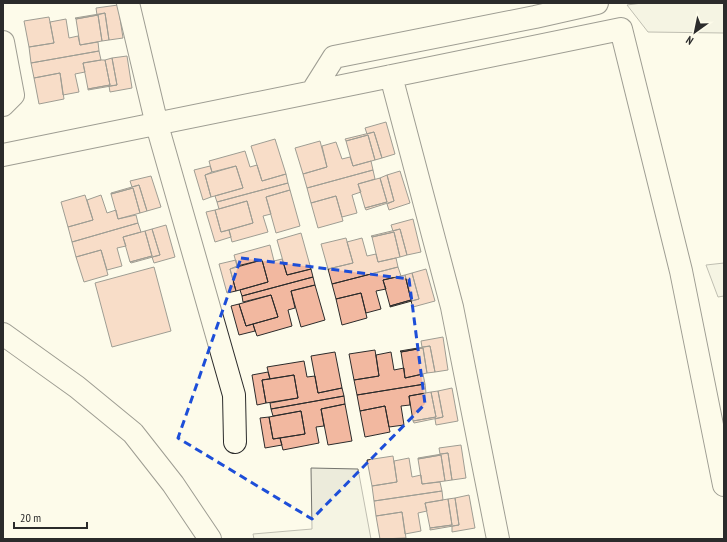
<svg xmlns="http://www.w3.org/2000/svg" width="727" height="542" font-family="'PT Sans Narrow',sans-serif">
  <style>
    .green { fill: #ecebdb; stroke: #74746e }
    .building { fill: #f2b8a0; stroke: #2b2b2b }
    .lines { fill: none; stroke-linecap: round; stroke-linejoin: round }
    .minor-casing { stroke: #2b2b2b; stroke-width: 24 }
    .minor { stroke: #fdfbea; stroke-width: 22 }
    .marked { fill: none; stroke: #1d4ed8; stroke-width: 3; stroke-dasharray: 8 5; stroke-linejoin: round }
  </style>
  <rect width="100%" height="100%" fill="#fdfbea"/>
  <path class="green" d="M642 3H724V33L648 32 627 5Z
    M724 263V296L718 297 706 265Z
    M311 468 358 469 371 539H254L253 534 312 529Z"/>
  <path class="building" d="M118 5 123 38 109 40 105 13 97 15 96 8Z
    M105 13 109 40 102 41 98 15 76 19 75 18Z
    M98 15 102 41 80 45 76 19Z
    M49 17 54 43 29 47 24 21Z
    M66 19 69 38 78 36 80 45 98 42 99 51 31 63 29 47 54 43 50 22Z
    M99 51 101 60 83 63 85 72 75 74 79 92 63 95 60 73 34 78 31 63Z
    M127 56 132 88 110 92 109 86 117 85 112 58Z
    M112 58 117 85 88 90V89L110 85 105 60Z
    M101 60H105L110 85 88 89 83 63Z
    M60 73 64 99 39 104 34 78Z
    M386 122 395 154 382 158 374 132 367 134 365 128Z
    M374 132 382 158 375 160 368 135 346 141 345 139Z
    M368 135 375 160 353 166 346 141Z
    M275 139 286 174 262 181 251 146Z
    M320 141 327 167 303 174 295 148Z
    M336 142 342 159 350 157 353 166 371 161 373 170 307 188 303 174 327 167 322 146Z
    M245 151 250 167 257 165 262 181 286 174 288 183 217 202 215 196 243 188 236 166 212 172 209 161Z
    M210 166 212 172 205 175 211 197 203 200 194 170Z
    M236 166 243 188 211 197 205 175Z
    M373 170 375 179 358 184 361 192 352 195 357 213 342 217 336 196 311 203 307 188Z
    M400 171 410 203 389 210 387 204 394 201 387 175Z
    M387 175 394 201 366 210 365 208 387 202 380 178Z
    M151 176 161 207 147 211 139 185 132 187 130 181Z
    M380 178 387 202 365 208 358 184Z
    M288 183 290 190 266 197 271 214 263 216 268 232 232 242 229 230 253 223 247 201 219 209 217 202Z
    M139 185 147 211 140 213 133 188 111 194V193Z
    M133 188 140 213 118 219 111 194Z
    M290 190 300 226 276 233 266 197Z
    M85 195 93 220 68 227 61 202Z
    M101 195 107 213 116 210 118 219 136 215 138 223 72 242 68 227 93 220 87 200Z
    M336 196 343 221 318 228 311 203Z
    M247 201 253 223 221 232 215 210Z
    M215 210 221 232 229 230 231 237 215 242 206 212Z
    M413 219 421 252 407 255 400 229 393 231 391 225Z
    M138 223 141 232 123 237 126 246 117 248 122 266 107 270 101 250 76 257 72 242Z
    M166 225 175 257 154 263 152 257 160 255 152 229Z
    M152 229 160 255 131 263 130 262 152 256 145 231Z
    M400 229 407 255 400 257 394 232 372 237 371 236Z
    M145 231 152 256 130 262 123 237Z
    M394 232 400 257 378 262 372 237Z
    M301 233 311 269 287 275 277 240Z
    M346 238 353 263 328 269 321 244Z
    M362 238 367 256 376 254 378 262 396 258 398 267 332 284 328 269 353 263 347 242Z
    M270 245 274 261 282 259 287 275 311 269 313 277 242 296 240 290 268 282 262 260 237 266 234 255Z
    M101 250 108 275 84 282 76 257Z
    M236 260 237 266 230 269 236 291 227 293 219 264Z
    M262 260 268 282 236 291 230 269Z
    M154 267 171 331 112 347 95 283Z
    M398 267 401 276 383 280 386 289 376 291 381 309 366 313 361 293 336 299 332 284Z
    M426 269 435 301 413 307 411 301 419 299 412 273Z
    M412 273 419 299 390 307V306L411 300 405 275Z
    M405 275 411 300 390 306 383 280Z
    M313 277 315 285 291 291 295 308 288 310 292 326 257 336 253 324 278 317 271 295 243 302 242 296Z
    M315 285 325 320 301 327 291 291Z
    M361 293 367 318 342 325 336 299Z
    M271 295 278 317 246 326 239 304Z
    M239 304 246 326 253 324 255 331 239 335 231 306Z
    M443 337 448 370 435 372 430 346 422 347 421 341Z
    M430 346 435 372 427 373 423 348 401 352 400 351Z
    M423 348 427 373 405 378 401 352Z
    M375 350 379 376 354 380 349 354Z
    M335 352 342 388 318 393 311 356Z
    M391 352 394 370 404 368 405 378 423 374 425 384 357 395 354 380 379 376 376 355Z
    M304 361 307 377 315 376 318 393 342 388 344 396 271 409 270 403 298 398 294 375 270 379 267 367Z
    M268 372 270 379 262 380 266 403 257 405 252 375Z
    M294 375 298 398 266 403 262 380Z
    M425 384 426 393 409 396 410 405 401 406 404 425 389 427 385 406 360 411 357 395Z
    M452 388 458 421 436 425 435 419 443 417 438 391Z
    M438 391 443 417 414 423 413 421 436 417 431 392Z
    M431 392 436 417 413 421 409 396Z
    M344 396 345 404 321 409 324 426 316 427 319 443 283 450 280 438 305 434 301 411 273 416 271 409Z
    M345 404 352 441 328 445 321 409Z
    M385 406 390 432 365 437 360 411Z
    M301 411 305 434 273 439 269 417Z
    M269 417 273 439 280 438 282 445 265 448 260 418Z
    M461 445 466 478 452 480 448 453 440 454 439 448Z
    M448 453 452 480 445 481 441 455 418 459V458Z
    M441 455 445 481 422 484 418 459Z
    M393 456 397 482 372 486 367 460Z
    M409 458 412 477 421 475 422 484 440 482 442 491 374 501 372 486 397 482 394 461Z
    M442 491 443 500 425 503 427 511 418 513 421 531 405 534 402 512 376 516 374 501Z
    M469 495 475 528 452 532V526L459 525 455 498Z
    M455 498 459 525 430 530V528L452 525 448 499Z
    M448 499 452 525 430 528 425 503Z
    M402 512 406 538 380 539 376 516Z"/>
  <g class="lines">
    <defs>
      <path id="minor" d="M128 3 157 125 234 395 235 442
        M3 42 13 95 3 105
        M391 76 452 307 498 539
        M312 92 334 57 535 17 597 3
        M3 155C209 114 415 71 621 29L681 271 724 485
        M3 334 77 387 133 433 173 484 210 539"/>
    </defs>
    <use href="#minor" class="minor-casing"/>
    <use href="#minor" class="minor"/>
  </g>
  <path d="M0 0H727V542H0ZM241 258 409 279 425 404 312 519 178 438Z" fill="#fdfbea" fill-opacity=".55" fill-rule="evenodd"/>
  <path class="marked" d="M241 258 409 279 425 404 312 519 178 438Z"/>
  <rect width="727" height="542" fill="none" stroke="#2b2b2b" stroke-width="8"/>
  <g transform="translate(695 32) rotate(213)" stroke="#fdfbea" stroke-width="3" paint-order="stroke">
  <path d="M0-3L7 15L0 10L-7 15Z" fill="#2b2b2b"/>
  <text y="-6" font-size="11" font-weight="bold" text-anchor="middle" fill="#2b2b2b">N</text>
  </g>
  <path d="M14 522v6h73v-6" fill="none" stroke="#2b2b2b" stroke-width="2"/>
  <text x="20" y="522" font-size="12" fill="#2b2b2b" stroke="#fdfbea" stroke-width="3" paint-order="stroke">20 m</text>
</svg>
